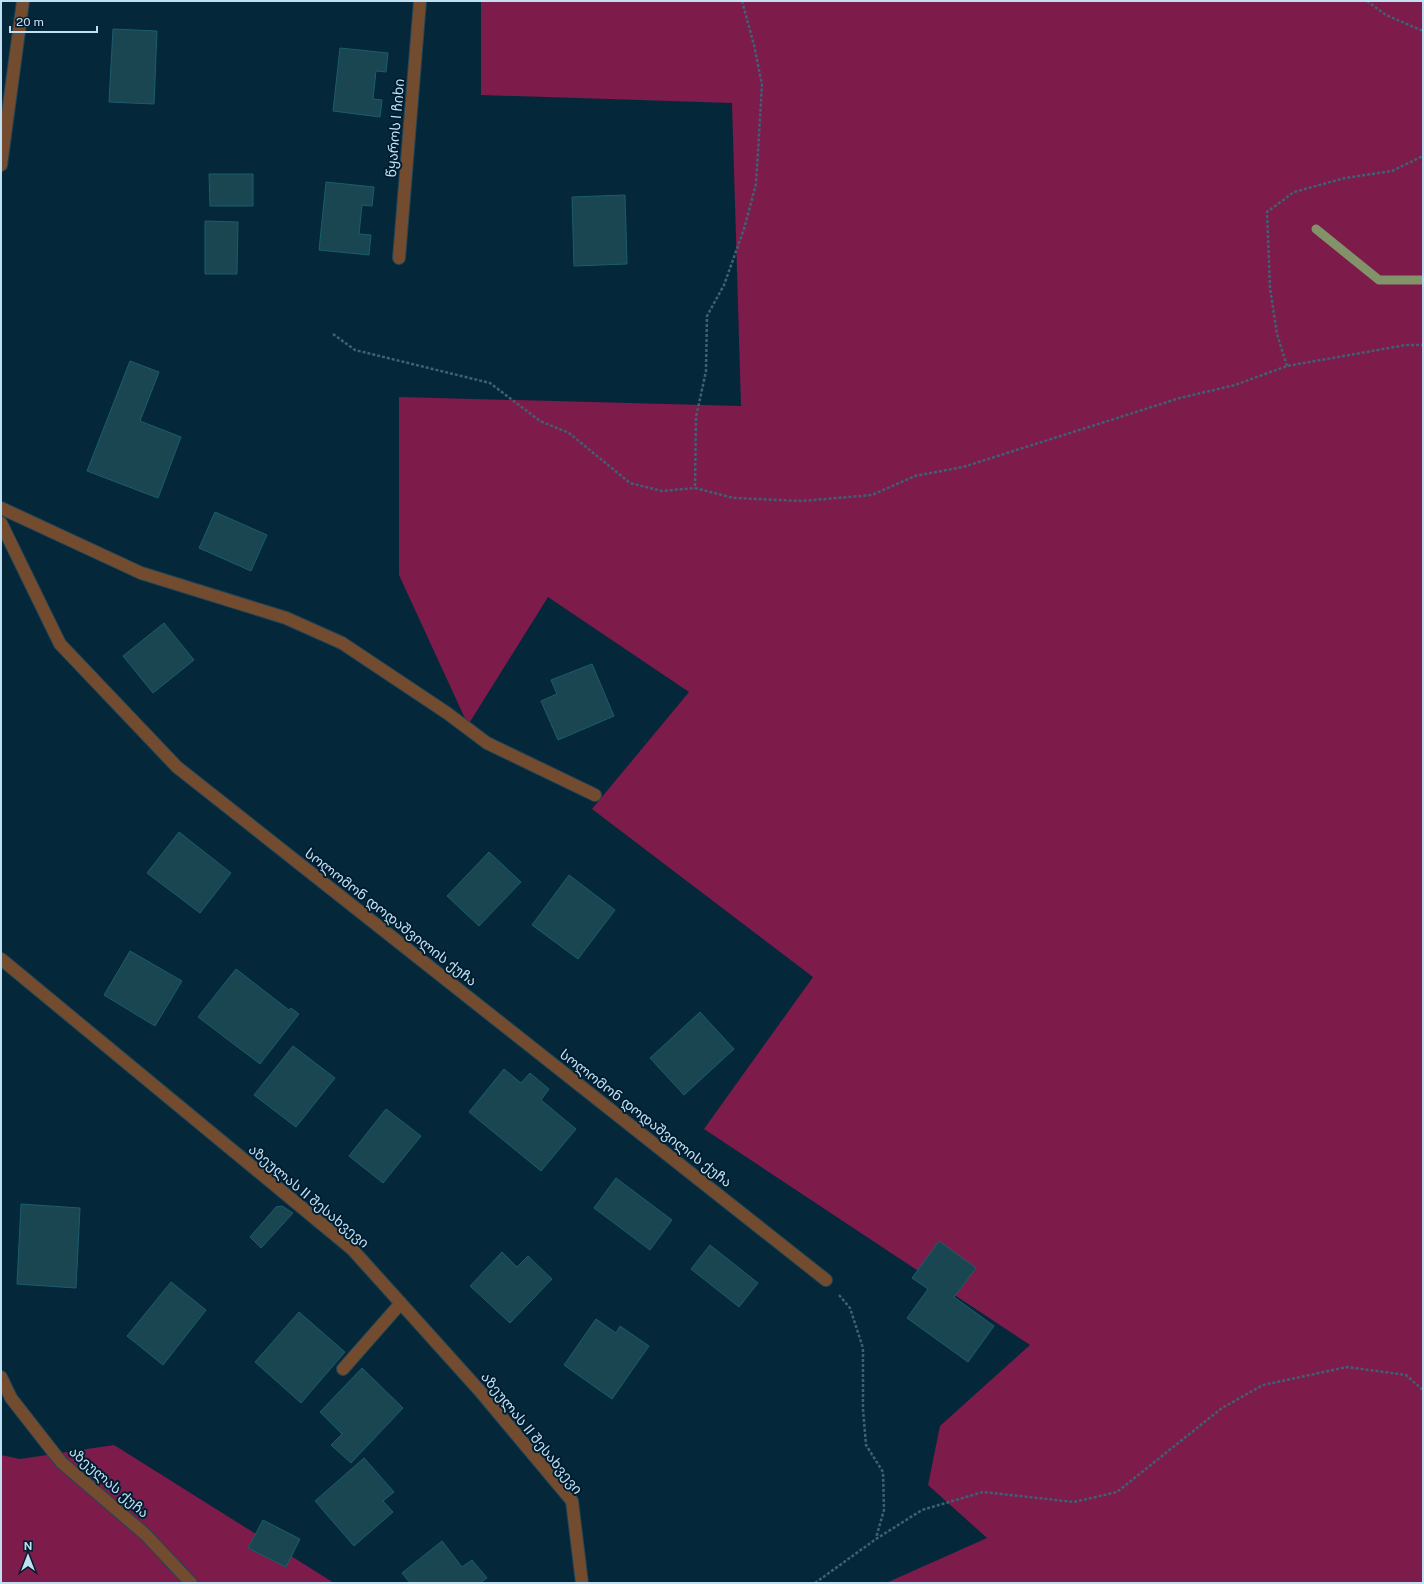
<svg xmlns="http://www.w3.org/2000/svg" width="1424" height="1584" font-family="'Public Sans','Noto Sans Georgian',sans-serif">
  <style>
    .green { fill: #7d1b4a }
    .lines { fill: none; stroke-linecap: round; stroke-linejoin: round }
    .stream { stroke: #839369; stroke-width: 9 }
    .building { fill: #194651; stroke: #1b5d6d }
    .minor-casing { stroke: #224558; stroke-width: 14 }
    .path { stroke: #3e6173; stroke-width: 2.5; stroke-dasharray: 3 2; stroke-linecap: butt }
    .minor { stroke: #734b2e; stroke-width: 12 }
    .labels { text-anchor: middle; dominant-baseline: central; stroke-width: 4; stroke-linejoin: round; paint-order: stroke }
    .street-label { font-size: 14px; fill: #c1e0f4; stroke: #001e30 }
  </style>
  <rect width="100%" height="100%" fill="#04283a"/>
  <path class="green" d="M481 1H1423V1583H886L987 1538 928 1485 940 1426 1030 1345 704 1129 813 977 592 809 689 692 548 597 468 725 399 575V397L741 406 732 103 481 95Z
    M114 1445 334 1583H1V1455L20 1459Z"/>
  <g class="lines">
    <path class="stream" d="M1316 229 1379 280H1423"/>
  </g>
  <path class="building" d="M113 29 157 31 154 104 109 102Z
    M340 48 388 53 386 72 376 71 373 99 382 100 380 117 333 111Z
    M209 174H253V206H210Z
    M326 182 374 187 372 206 362 205 359 234 371 235 369 255 319 250Z
    M625 195 627 264 574 266 572 197Z
    M205 221 238 222 237 274H205Z
    M130 361 159 372 140 421 181 437 158 498 87 471Z
    M215 512 267 535 251 571 199 548Z
    M164 623 194 660 153 693 123 656Z
    M592 664 614 716 558 740 541 701 557 694 551 680Z
    M179 832 231 873 200 913 147 873Z
    M489 852 521 882 479 926 447 896Z
    M569 875 615 910 578 959 532 925Z
    M130 951 182 981 155 1026 104 995Z
    M236 969 289 1010 291 1008 299 1014 260 1064 198 1017Z
    M700 1012 734 1049 684 1095 650 1058Z
    M293 1046 335 1078 296 1127 254 1095Z
    M504 1069 521 1083 530 1073 549 1089 541 1100 576 1129 541 1171 469 1112Z
    M386 1109 421 1136 383 1183 349 1156Z
    M616 1178 672 1220 650 1250 594 1208Z
    M21 1204 80 1208 76 1288 17 1284Z
    M282 1206 293 1213 261 1248 250 1237 276 1207Z
    M939 1241 976 1268 954 1297 994 1326 968 1362 907 1318 928 1289 912 1278Z
    M710 1245 758 1283 739 1307 691 1269Z
    M502 1252 517 1267 528 1256 552 1279 510 1323 470 1286Z
    M171 1282 206 1310 163 1365 127 1336Z
    M299 1312 345 1352 301 1403 255 1362Z
    M596 1319 616 1333 620 1326 649 1346 612 1399 564 1365Z
    M362 1368 403 1408 351 1463 331 1445 342 1434 320 1412Z
    M364 1458 394 1492 383 1501 393 1512 354 1546 315 1501Z
    M263 1520 300 1539 286 1567 248 1548Z
    M442 1541 462 1567 472 1560 487 1578 480 1583H410L402 1573Z"/>
  <g class="lines">
    <defs>
      <path id="minor" d="M1 165 23 1
        M399 258 420 1
        M1 508 141 573 286 618 342 643 447 713 487 743 595 795
        M1 523 60 644 177 767 826 1280
        M1 959 352 1249 479 1390 572 1501 582 1583
        M343 1369 401 1303
        M1 1377 11 1398 61 1462 146 1535 191 1583"/>
    </defs>
    <use href="#minor" class="minor-casing"/>
    <path class="path" d="M742 1 754 45 762 85 756 184 744 229 724 285 707 316 706 371 696 417 695 488 734 498 802 501 872 495 915 476 963 467 1180 398 1235 385 1287 366 1406 345H1423
      M1367 1 1386 15 1423 31
      M333 334 355 350 490 383 540 421 569 433 630 483 662 491 695 488
      M1287 366 1277 334 1270 288 1267 212 1294 192 1345 178 1392 171 1423 156
      M839 1295 850 1308 863 1348V1409L866 1445 883 1472 884 1510 876 1538
      M815 1583 876 1539 922 1510 983 1492 1074 1502 1117 1492 1222 1408 1263 1385 1347 1367 1406 1375 1423 1390"/>
    <use href="#minor" class="minor"/>
  </g>
  <g class="labels">
    <g class="street-label">
      <text transform="translate(395 128) rotate(-85)">წყაროს I ჩიხი</text>
      <text transform="translate(391 917) rotate(38)">სოლომონ დოდაშვილის ქუჩა</text>
      <text transform="translate(646 1118) rotate(38)">სოლომონ დოდაშვილის ქუჩა</text>
      <text transform="translate(309 1196) rotate(40)">აზეულას II შესახვევი</text>
      <text transform="translate(532 1433) rotate(51)">აზეულას II შესახვევი</text>
      <text transform="translate(109 1482) rotate(41)">აზეულას ქუჩა</text>
    </g>
  </g>
  <rect width="1424" height="1584" fill="none" stroke="#c1e0f4" stroke-width="4"/>
  <g transform="translate(28 1556)" stroke="#001e30" stroke-width="3" paint-order="stroke">
  <path d="M0-3L7 15L0 10L-7 15Z" fill="#c1e0f4"/>
  <text y="-6" font-size="11" font-weight="bold" text-anchor="middle" fill="#c1e0f4">N</text>
  </g>
  <path d="M10 26v6h87v-6" fill="none" stroke="#c1e0f4" stroke-width="2"/>
  <text x="16" y="26" font-size="12" fill="#c1e0f4" stroke="#001e30" stroke-width="3" paint-order="stroke">20 m</text>
</svg>
